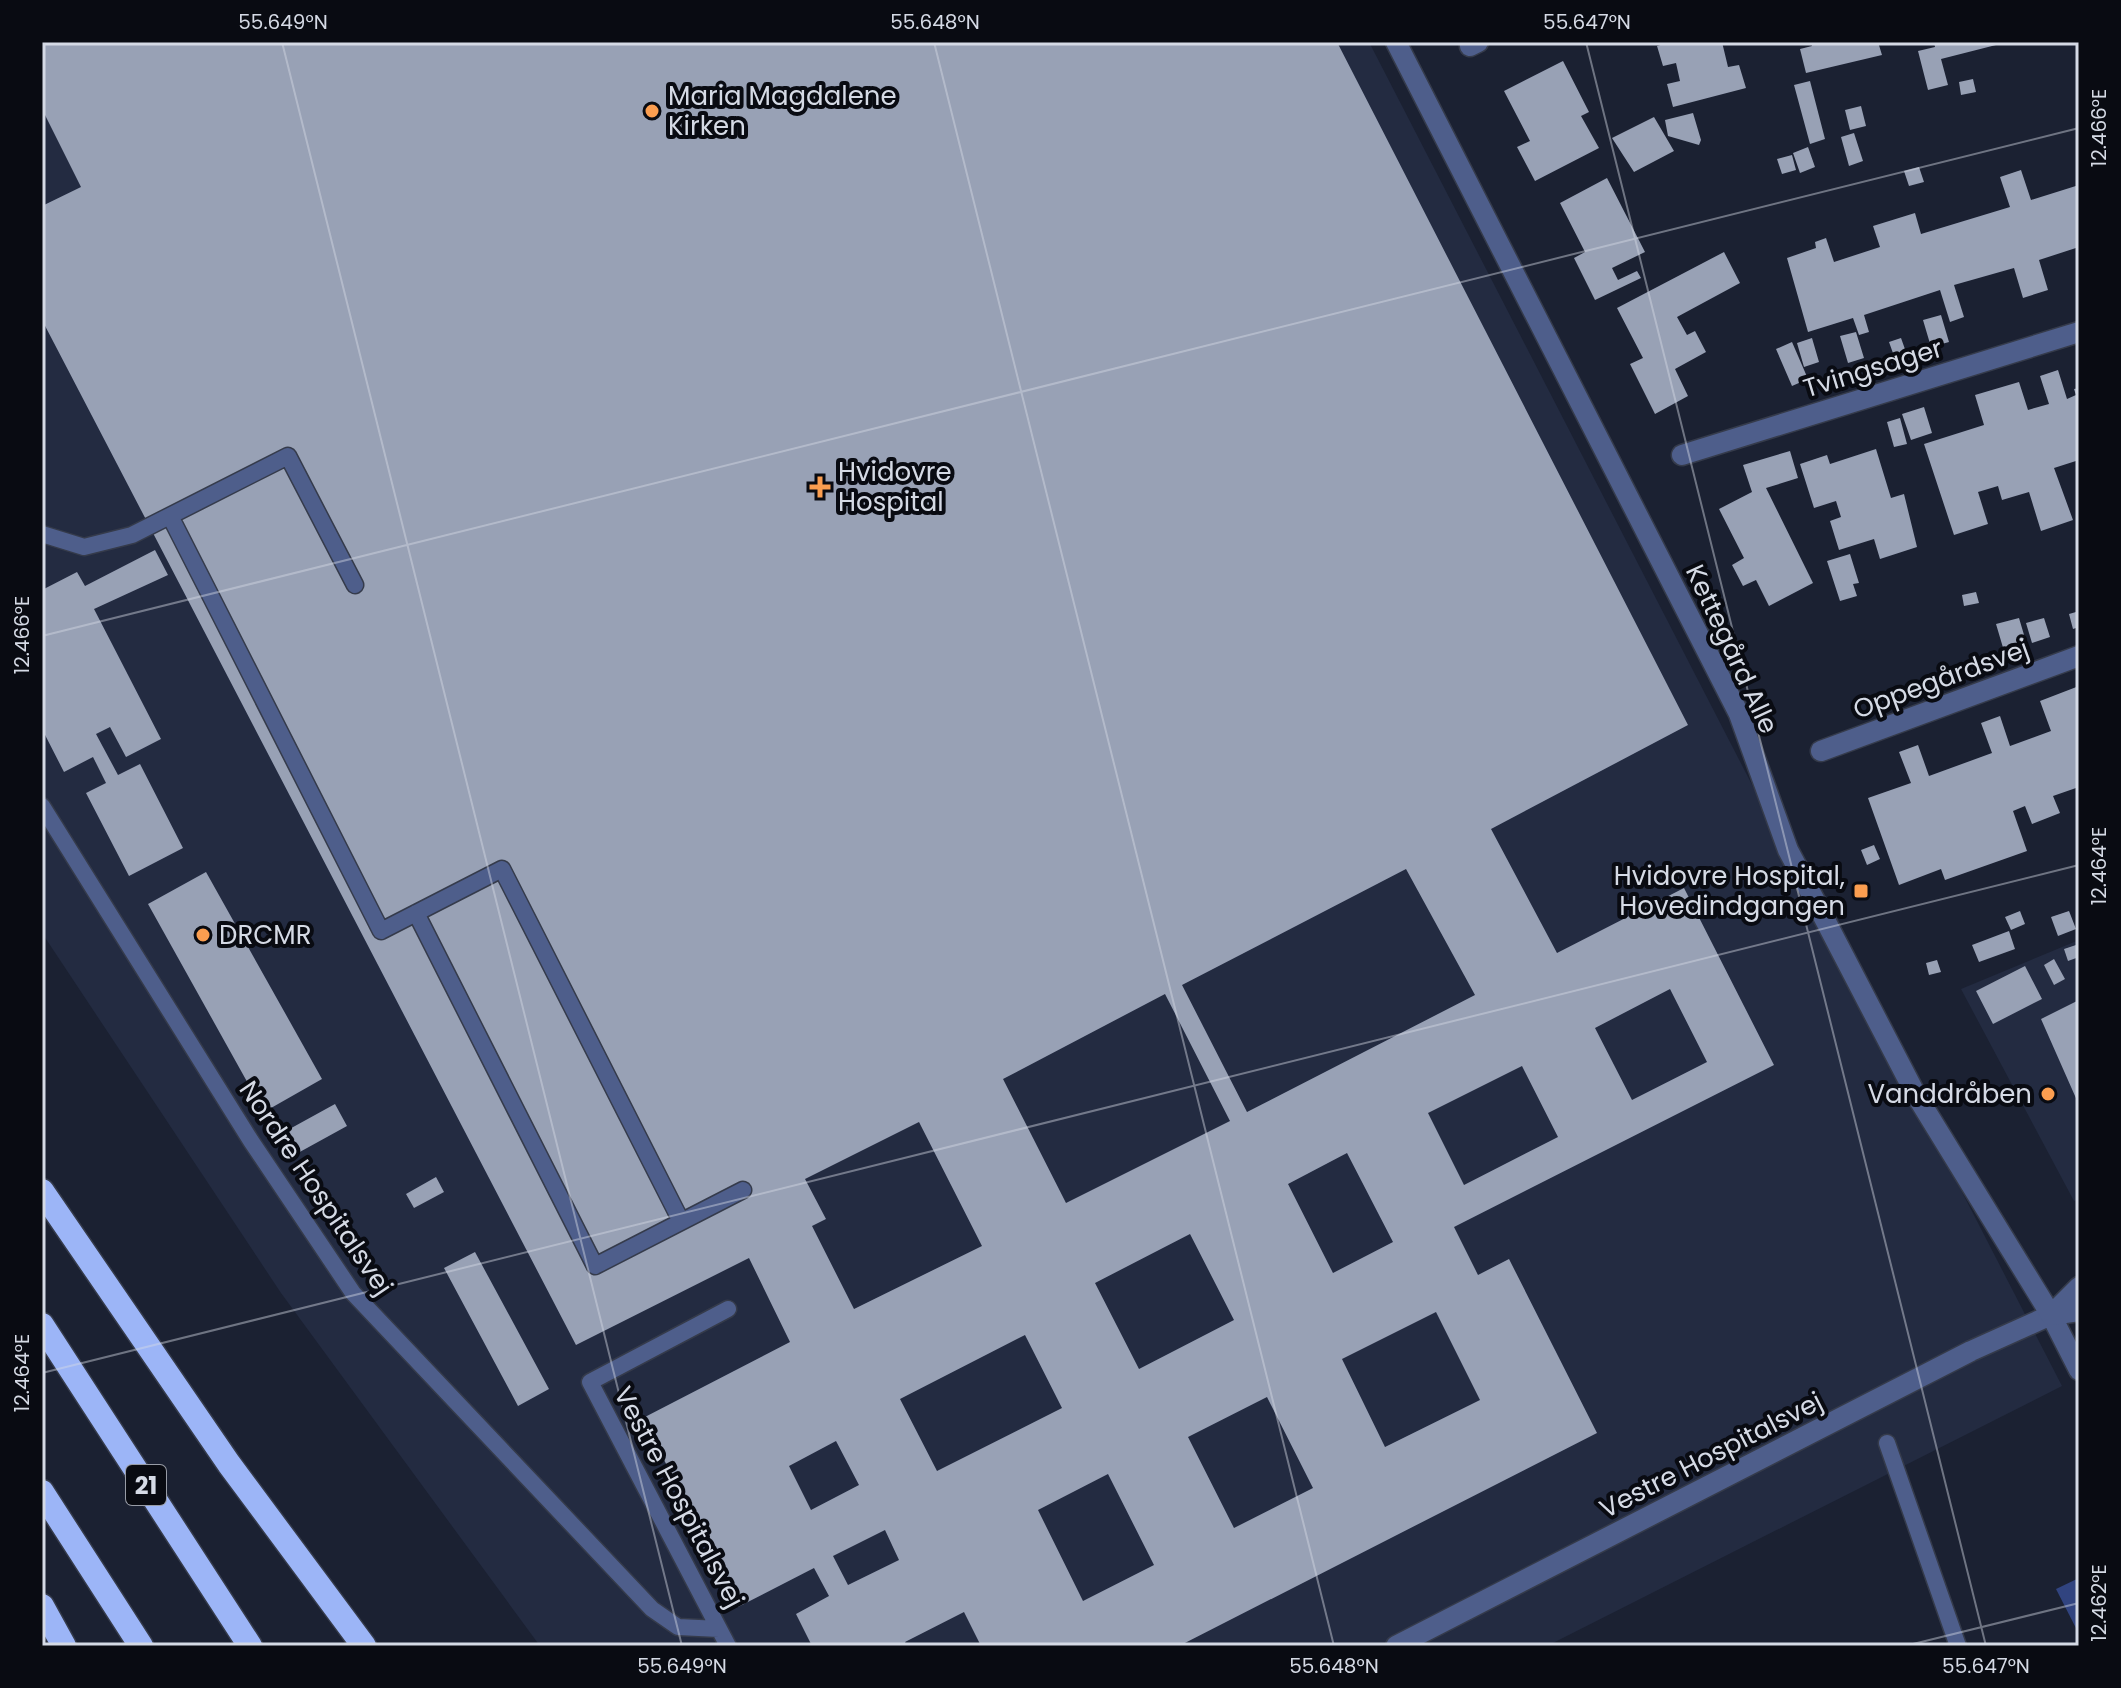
<svg xmlns="http://www.w3.org/2000/svg" width="2121" height="1688" font-family="Poppins,sans-serif">
  <style>
    .built { fill: #232b41 }
    .green { fill: #314480 }
    .building { fill: #98a1b5; fill-rule: evenodd }
    .lines { fill: none; stroke-linecap: round; stroke-linejoin: round }
    .service-casing { stroke: #353b4b; stroke-width: 19 }
    .minor-casing { stroke: #353b4b; stroke-width: 23 }
    .tertiary-casing { stroke: #353b4b; stroke-width: 23 }
    .motorway-casing { stroke: #353b4b; stroke-width: 27 }
    .service { stroke: #4e5e8b; stroke-width: 16 }
    .minor { stroke: #4e5e8b; stroke-width: 20 }
    .tertiary { stroke: #4e5e8b; stroke-width: 20 }
    .motorway { stroke: #9cb5f7; stroke-width: 24 }
    .ticks { fill: none; stroke: #d5dae5; stroke-width: 2; stroke-opacity: 0.45 }
    .poi-dot { fill: #fb9e50; stroke: #090b12; stroke-width: 3 }
    .labels { text-anchor: middle; dominant-baseline: central; stroke-width: 8; stroke-linejoin: round; paint-order: stroke }
    .shield { fill: #090b12; stroke: #989ca6; stroke-width: 2 }
    .shield-label { font-size: 24px; font-weight: bold; fill: #d5dae5 }
    .poi-label { font-size: 26px; fill: #d5dae5; stroke: #090b12; text-anchor: start }
    .street-label { font-size: 26px; fill: #d5dae5; stroke: #090b12 }
    .neatline { fill: none; stroke: #d5dae5; stroke-width: 3 }
    .ticks-label { font-size: 20px; text-anchor: middle; fill: #d5dae5 }
  </style>
  <rect width="100%" height="100%" fill="#1b2132"/>
  <path class="built" d="M42 42H1369L2062 1386 1547 1646H540L281 1293 42 933Z
    M2079 940V1199L2074 1201 1961 989Z"/>
  <path class="green" d="M2079 1578V1634L2056 1589Z"/>
  <path class="building" d="M42 42H1337L1688 725 1491 829 1557 953 1684 888 1774 1065 1454 1227 1478 1275 1509 1259 1597 1433 1179 1646H981L964 1612 905 1642 907 1646H812L796 1614 829 1596 814 1568 738 1607 643 1418 790 1342 749 1258 576 1345 42 320V206L81 187 42 109ZM1406 869 1475 995 1247 1112 1182 985ZM1670 989 1707 1062 1632 1100 1595 1028ZM1165 994 1230 1121 1066 1203 1003 1079ZM1522 1066 1558 1137 1464 1185 1428 1113ZM919 1122 982 1246 854 1309 812 1226 826 1219 805 1179ZM1347 1153 1393 1242 1333 1273 1288 1184ZM1190 1234 1234 1320 1139 1369 1095 1283ZM1436 1312 1480 1400 1385 1447 1342 1359ZM1025 1335 1062 1408 937 1471 900 1399ZM1267 1397 1313 1488 1234 1528 1188 1437ZM836 1441 859 1485 811 1510 789 1466ZM1108 1474 1154 1565 1083 1601 1038 1510ZM885 1530 899 1560 848 1585 833 1556Z
    M1670 42H1722L1728 67 1739 65 1746 88 1673 107 1667 84 1680 81 1676 63 1663 66 1657 46Z
    M1811 42H1878L1882 55 1806 73 1800 49 1812 46Z
    M1934 42H1995L1996 45 1941 59 1948 85 1928 90 1918 51 1935 47Z
    M1563 61 1589 112 1581 116 1599 148 1535 181 1517 147 1530 141 1504 91Z
    M1973 79 1976 92 1961 95 1959 82Z
    M1810 81 1825 139 1810 144 1794 85Z
    M1861 106 1866 126 1850 130 1845 110Z
    M1693 113 1701 140 1699 145 1668 136 1665 120Z
    M1654 117 1674 151 1634 172 1612 138Z
    M1854 133 1863 161 1849 166 1841 137Z
    M1808 147 1815 167 1800 173 1793 153Z
    M1792 155 1796 170 1782 174 1777 159Z
    M1919 167 1924 182 1909 186 1904 171Z
    M2021 170 2031 200 2079 185V247L2039 260 2048 290 2023 298 2014 268 1954 285 1964 317 1950 322 1940 290 1864 315 1869 332 1859 335 1853 318 1808 332 1787 258 1816 248 1815 242 1826 238 1834 262 1880 247 1873 226 1915 213 1921 234 2010 207 2000 177Z
    M1607 178 1645 252 1612 268 1618 280 1637 271 1641 278 1595 300 1574 258 1585 252 1560 203Z
    M1724 252 1740 283 1677 317 1687 335 1695 331 1706 352 1675 369 1688 396 1655 414 1630 364 1643 358 1617 308Z
    M1941 315 1949 342 1931 347 1923 320Z
    M1856 332 1864 358 1848 363 1840 336Z
    M1812 338 1819 362 1804 367 1797 343Z
    M1901 338 1906 352 1894 356 1889 342Z
    M1792 342 1808 379 1792 386 1776 349Z
    M2058 370 2067 399 2076 395 2074 389 2079 388V460L2054 468 2073 520 2041 531 2029 492 2002 500 1998 486 1978 492 1988 524 1954 535 1924 444 1984 425 1975 395 2019 382 2028 410 2049 404 2040 376Z
    M1924 407 1932 433 1911 440 1902 414Z
    M1900 418 1907 444 1894 447 1887 422Z
    M1876 449 1891 498 1904 494 1917 547 1880 559 1874 539 1839 550 1830 521 1841 517 1836 501 1814 508 1800 464 1827 455 1830 464Z
    M1790 451 1798 478 1766 488 1813 583 1769 606 1756 580 1743 586 1732 565 1744 558 1719 509 1752 492 1743 465Z
    M155 550 168 575 94 609 161 739 126 757 110 727 96 734 118 775 140 764 183 848 129 876 86 793 106 783 93 757 64 772 42 729V590L77 572 85 586Z
    M1850 554 1859 583 1853 584 1857 596 1840 601 1827 561Z
    M1976 592 1979 603 1964 606 1962 595Z
    M2076 612 2079 627 2073 629 2069 614Z
    M2019 618 2027 645 2004 651 1996 624Z
    M2044 618 2050 637 2032 643 2026 623Z
    M2079 686V796L2076 788 2053 796 2060 813 2032 824 2025 806 2013 811 2027 851 1945 880 1941 869 1899 885 1868 798 1911 783 1899 752 1918 745 1929 776 1992 753 1981 723 2000 716 2010 746 2051 731 2040 701Z
    M1874 845 1880 859 1867 865 1861 850Z
    M206 872 322 1079 264 1112 148 904Z
    M2020 911 2025 924 2011 930 2005 917Z
    M2069 911 2076 929 2058 936 2051 917Z
    M2009 931 2015 949 1979 962 1972 945Z
    M2079 944V957L2068 961 2064 949Z
    M2054 959 2065 979 2054 985 2044 965Z
    M1937 960 1941 972 1929 975 1926 963Z
    M2025 966 2042 999 1993 1024 1976 991Z
    M2079 1000V1105L2041 1019Z
    M335 1104 347 1126 287 1159 275 1137Z
    M436 1177 444 1192 414 1208 406 1194Z
    M475 1252 549 1389 518 1406 444 1268Z"/>
  <g class="lines">
    <defs>
      <path id="service" d="M170 516 381 931 502 869 681 1221
        M42 534 84 547 132 535 288 456 355 585
        M42 806 251 1141 353 1293 652 1609 678 1627 719 1629
        M416 913 595 1266 743 1190
        M728 1309 590 1382 728 1646
        M1887 1443 1958 1646"/>
      <path id="minor" d="M1470 46 1478 42
        M1682 455 2079 332
        M1821 751 2079 656
        M1396 1646 1971 1351 2051 1315 2079 1370"/>
      <path id="tertiary" d="M1396 42 1739 714 1788 850 1823 916 1916 1095 2051 1315
        M2051 1315 2079 1287
        M2051 1315 2079 1311"/>
      <path id="motorway" d="M42 1191 229 1464 364 1646
        M42 1325 250 1646
        M42 1492 141 1646
        M42 1606 64 1646"/>
    </defs>
    <use href="#service" class="service-casing"/>
    <use href="#minor" class="minor-casing"/>
    <use href="#tertiary" class="tertiary-casing"/>
    <use href="#motorway" class="motorway-casing"/>
    <use href="#service" class="service"/>
    <use href="#minor" class="minor"/>
    <use href="#tertiary" class="tertiary"/>
    <use href="#motorway" class="motorway"/>
  </g>
  <path class="ticks" d="M282 42 682 1646M934 42 1334 1646M1586 42 1986 1646M42 636 2079 128M42 1373 2079 865M1905 1646 2079 1603"/>
  <g class="poi-dot">
    <circle cx="652" cy="111" r="8"/>
    <path d="M816 475h8v8h8v8h-8v8h-8v-8h-8v-8h8z"/>
    <rect x="1853" y="883" width="16" height="16" rx="4"/>
    <circle cx="203" cy="935" r="8"/>
    <circle cx="2048" cy="1094" r="8"/>
  </g>
  <g class="labels">
    <rect class="shield" x="126" y="1465" width="40" height="40" rx="6"/>
    <g class="shield-label">
      <text x="146" y="1485">21</text>
    </g>
    <g class="poi-label">
      <text x="668" y="96">Maria Magdalene<tspan x="668" dy="30">Kirken</tspan></text>
      <text x="838" y="472">Hvidovre<tspan x="838" dy="30">Hospital</tspan></text>
      <text x="1845" y="876" text-anchor="end">Hvidovre Hospital,<tspan x="1845" dy="30">Hovedindgangen</tspan></text>
      <text x="219" y="935">DRCMR</text>
      <text x="2032" y="1094" text-anchor="end">Vanddråben</text>
    </g>
    <g class="street-label">
      <text transform="translate(1873 368) rotate(-17)">Tvingsager</text>
      <text transform="translate(1732 649) rotate(65)">Kettegård Alle</text>
      <text transform="translate(1941 679) rotate(-20)">Oppegårdsvej</text>
      <text transform="translate(316 1188) rotate(56)">Nordre Hospitalsvej</text>
      <text transform="translate(1711 1455) rotate(-27)">Vestre Hospitalsvej</text>
      <text transform="translate(679 1497) rotate(62)">Vestre Hospitalsvej</text>
    </g>
  </g>
  <rect width="2121" height="1688" fill="none" stroke="#090b12" stroke-width="88"/>
  <rect x="44" y="44" width="2033" height="1600" class="neatline"/>
  <g class="ticks-label">
    <text x="283" y="29">55.649°N</text>
    <text x="935" y="29">55.648°N</text>
    <text x="1587" y="29">55.647°N</text>
    <text transform="translate(2099 128) rotate(-90)" y="7">12.466°E</text>
    <text transform="translate(22 635) rotate(-90)" y="7">12.466°E</text>
    <text transform="translate(2099 866) rotate(-90)" y="7">12.464°E</text>
    <text transform="translate(22 1373) rotate(-90)" y="7">12.464°E</text>
    <text transform="translate(2099 1603) rotate(-90)" y="7">12.462°E</text>
    <text x="682" y="1673">55.649°N</text>
    <text x="1334" y="1673">55.648°N</text>
    <text x="1986" y="1673">55.647°N</text>
  </g>
</svg>
